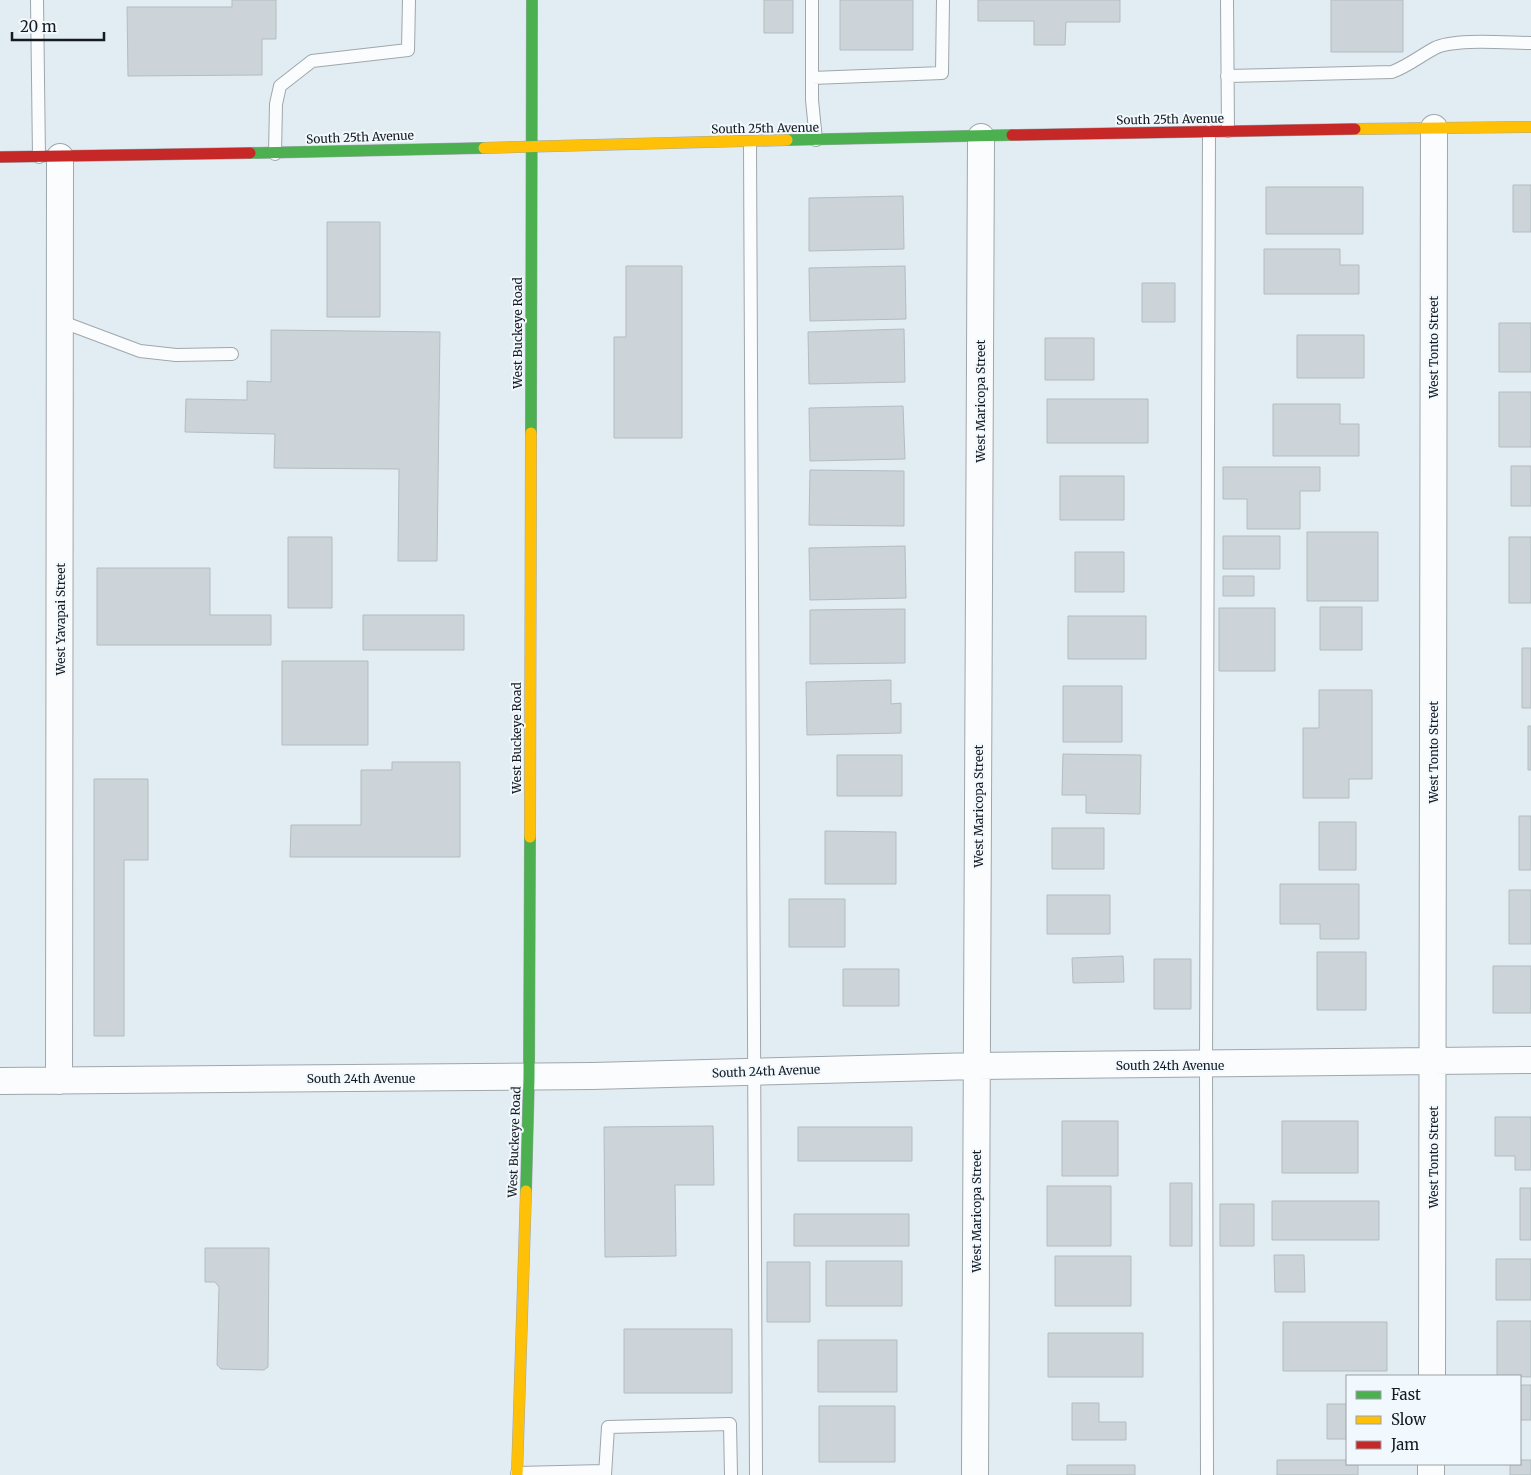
<svg xmlns="http://www.w3.org/2000/svg" width="1531" height="1475" font-family="Merriweather,serif">
  <style>
    .building { fill: #ccd4d9; stroke: #b3bcc0 }
    .lines { fill: none; stroke-linecap: round; stroke-linejoin: round }
    .lane-casing { stroke: #9fa7ac; stroke-width: 14 }
    .street-casing { stroke: #9fa7ac; stroke-width: 28 }
    .fast-casing { stroke: #9fa7ac; stroke-width: 12 }
    .slow-casing { stroke: #9fa7ac; stroke-width: 12 }
    .jam-casing { stroke: #9fa7ac; stroke-width: 12 }
    .lane { stroke: #fbfcfd; stroke-width: 12 }
    .street { stroke: #fbfcfd; stroke-width: 26 }
    .fast { stroke: #4caf50; stroke-width: 11 }
    .slow { stroke: #ffc107; stroke-width: 11 }
    .jam { stroke: #c62828; stroke-width: 11 }
    .labels { text-anchor: middle; dominant-baseline: central; stroke-width: 4; stroke-linejoin: round; paint-order: stroke }
    .street-label { font-size: 12px; fill: #151b20; stroke: #f2f9fe }
  </style>
  <rect width="100%" height="100%" fill="#e2edf3"/>
  <path class="building" d="M232 0H276V39H262V75L128 76 127 7H232Z
    M764 0H793V33H764Z
    M840 0H913V50H840Z
    M978 0H1120V22H1066L1065 45H1034V21H978Z
    M1331 0H1403V52H1331Z
    M1513 185H1531V232H1513Z
    M1266 187H1363V234H1266Z
    M903 196 904 249 809 251V198Z
    M327 222H380V317H327Z
    M1264 249H1340V265H1359V294H1264Z
    M626 266H682V438H614V337H626Z
    M905 266 906 319 810 321 809 268Z
    M1142 283H1175V322H1142Z
    M1499 323H1531V372H1499Z
    M904 329 905 382 809 384 808 332Z
    M271 330 440 332 437 561H398L399 469 274 468 275 434 185 432 186 399 247 400V381L271 382Z
    M1297 335H1364V378H1297Z
    M1045 338H1094V380H1045Z
    M1499 392H1531V447H1499Z
    M1047 399H1148V443H1047Z
    M1273 404H1340V424H1359V456H1273Z
    M903 406 905 459 810 461 809 408Z
    M1511 466H1531V506H1511Z
    M1223 467H1320V491H1300V529H1247V499H1223Z
    M810 470 904 471V526L809 525Z
    M1060 476H1124V520H1060Z
    M1307 532H1378V601H1307Z
    M1223 536H1280V569H1223Z
    M288 537H332V608H288Z
    M1509 537H1531V603H1509Z
    M905 546 906 598 810 600 809 548Z
    M1075 552H1124V592H1075Z
    M97 568H210V615H271V645H97Z
    M1223 576H1254V596H1223Z
    M1320 607H1362V650H1320Z
    M1219 608H1275V671H1219Z
    M905 609V663L810 664V610Z
    M363 615H464V650H363Z
    M1068 616H1146V659H1068Z
    M1522 648H1531V708H1522Z
    M282 661H368V745H282Z
    M891 680V704L901 703V733L807 735 806 682Z
    M1063 686H1122V742H1063Z
    M1319 690H1372V779H1349V798H1303V728H1319Z
    M1528 726H1531V770H1528Z
    M1063 754 1141 755 1140 814 1086 813V795H1062Z
    M837 755H902V796H837Z
    M392 762H460V857H290L291 825H361V770H392Z
    M94 779H148V860H124V1036H94Z
    M1519 816H1531V870H1519Z
    M1319 822H1356V870H1319Z
    M1052 828H1104V869H1052Z
    M825 831 896 832V884H825Z
    M1280 884H1359V939H1320V924H1280Z
    M1509 890H1531V944H1509Z
    M1047 895H1110V934H1047Z
    M789 899H845V947H789Z
    M1317 952H1366V1010H1317Z
    M1123 956 1124 982 1073 983 1072 958Z
    M1154 959H1191V1009H1154Z
    M1493 966H1531V1013H1493Z
    M843 969H899V1006H843Z
    M1495 1117H1531V1170H1515V1156H1495Z
    M1062 1121H1118V1176H1062Z
    M1282 1121H1358V1173H1282Z
    M713 1126 714 1185H675L676 1256 605 1257 604 1127Z
    M798 1127H912V1161H798Z
    M1170 1183H1192V1246H1170Z
    M1047 1186H1111V1246H1047Z
    M1520 1188H1531V1240H1520Z
    M1272 1201H1379V1240H1272Z
    M1220 1204H1254V1246H1220Z
    M794 1214H909V1246H794Z
    M205 1248H269L268 1367 264 1370 221 1369 217 1365 219 1287 215 1282H205Z
    M1274 1255H1304L1305 1292H1275Z
    M1055 1256H1131V1306H1055Z
    M1496 1259H1531V1300H1496Z
    M826 1261H902V1306H826Z
    M767 1262H810V1322H767Z
    M1497 1321H1531V1377L1497 1376Z
    M1283 1322H1387V1371H1283Z
    M624 1329H732V1393H624Z
    M1048 1333H1143V1377H1048Z
    M818 1340H897V1392H818Z
    M1520 1385H1531V1420H1520Z
    M1072 1403H1099V1422H1126V1440H1072Z
    M1327 1404H1347V1439H1327Z
    M819 1406H895V1462H819Z
    M1277 1460H1347V1464H1358V1475H1277Z
    M1520 1460H1531V1475H1510V1464H1520Z
    M1067 1465H1135V1475H1067Z"/>
  <g class="lines">
    <defs>
      <path id="lane" d="M37 0 39 157
        M812 0V100L816 140
        M1227 0 1228 131
        M1227 76 1392 72C1408 66 1420 56 1435 48 1454 38 1509 43 1531 43
        M812 78 942 73 943 0
        M750 143 756 1475
        M275 154 276 104 280 86 312 61 408 50 409 0
        M60 321 140 351 176 355 232 354
        M517 1473 604 1471
        M605 1475 608 1427 730 1424 731 1475
        M1207 1475 1206 1065 1209 131"/>
      <path id="street" d="M0 1081 592 1076 977 1066 1531 1060
        M59 1081 60 157
        M1432 1376 1434 128
        M975 1475 981 137
        M1431 1475V1464"/>
      <path id="fast" d="M787 140 1012 135
        M250 153 484 148
        M531 433 532 0
        M526 1191 529 1077 530 837"/>
      <path id="slow" d="M1355 129 1531 127
        M484 148 787 140
        M530 837 531 433
        M517 1475 526 1191"/>
      <path id="jam" d="M1012 135 1355 129
        M0 157 250 153"/>
    </defs>
    <use href="#lane" class="lane-casing"/>
    <use href="#street" class="street-casing"/>
    <use href="#fast" class="fast-casing"/>
    <use href="#slow" class="slow-casing"/>
    <use href="#jam" class="jam-casing"/>
    <use href="#lane" class="lane"/>
    <use href="#street" class="street"/>
    <use href="#fast" class="fast"/>
    <use href="#slow" class="slow"/>
    <use href="#jam" class="jam"/>
  </g>
  <g class="labels">
    <g class="street-label">
      <text transform="translate(1170 119) rotate(-1)">South 25th Avenue</text>
      <text transform="translate(765 128) rotate(-1)">South 25th Avenue</text>
      <text transform="translate(360 137) rotate(-2)">South 25th Avenue</text>
      <text transform="translate(517 333) rotate(-90)">West Buckeye Road</text>
      <text transform="translate(1433 347) rotate(-90)">West Tonto Street</text>
      <text transform="translate(980 401) rotate(-90)">West Maricopa Street</text>
      <text transform="translate(60 619) rotate(-90)">West Yavapai Street</text>
      <text transform="translate(516 738) rotate(-90)">West Buckeye Road</text>
      <text transform="translate(1433 752) rotate(-90)">West Tonto Street</text>
      <text transform="translate(978 806) rotate(-90)">West Maricopa Street</text>
      <text x="1170" y="1065">South 24th Avenue</text>
      <text transform="translate(766 1071) rotate(-2)">South 24th Avenue</text>
      <text x="361" y="1078">South 24th Avenue</text>
      <text transform="translate(514 1142) rotate(-88)">West Buckeye Road</text>
      <text transform="translate(1433 1157) rotate(-90)">West Tonto Street</text>
      <text transform="translate(976 1211) rotate(-90)">West Maricopa Street</text>
    </g>
  </g>
  <rect x="1346" y="1375" width="175" height="90" fill="#f2f9fe" stroke="#9aa0a5"/>
  <rect x="1356" y="1391" width="25" height="8" fill="#4caf50" stroke="#9aa0a5"/>
  <text x="1391" y="1400" font-size="15" fill="#151b20">Fast</text>
  <rect x="1356" y="1416" width="25" height="8" fill="#ffc107" stroke="#9aa0a5"/>
  <text x="1391" y="1425" font-size="15" fill="#151b20">Slow</text>
  <rect x="1356" y="1441" width="25" height="8" fill="#c62828" stroke="#9aa0a5"/>
  <text x="1391" y="1450" font-size="15" fill="#151b20">Jam</text>
  <path d="M12 32v8h92v-8" fill="none" stroke="#151b20" stroke-width="2.5"/>
  <text x="20" y="32" font-size="15" fill="#151b20" stroke="#f2f9fe" stroke-width="4" paint-order="stroke">20 m</text>
</svg>
